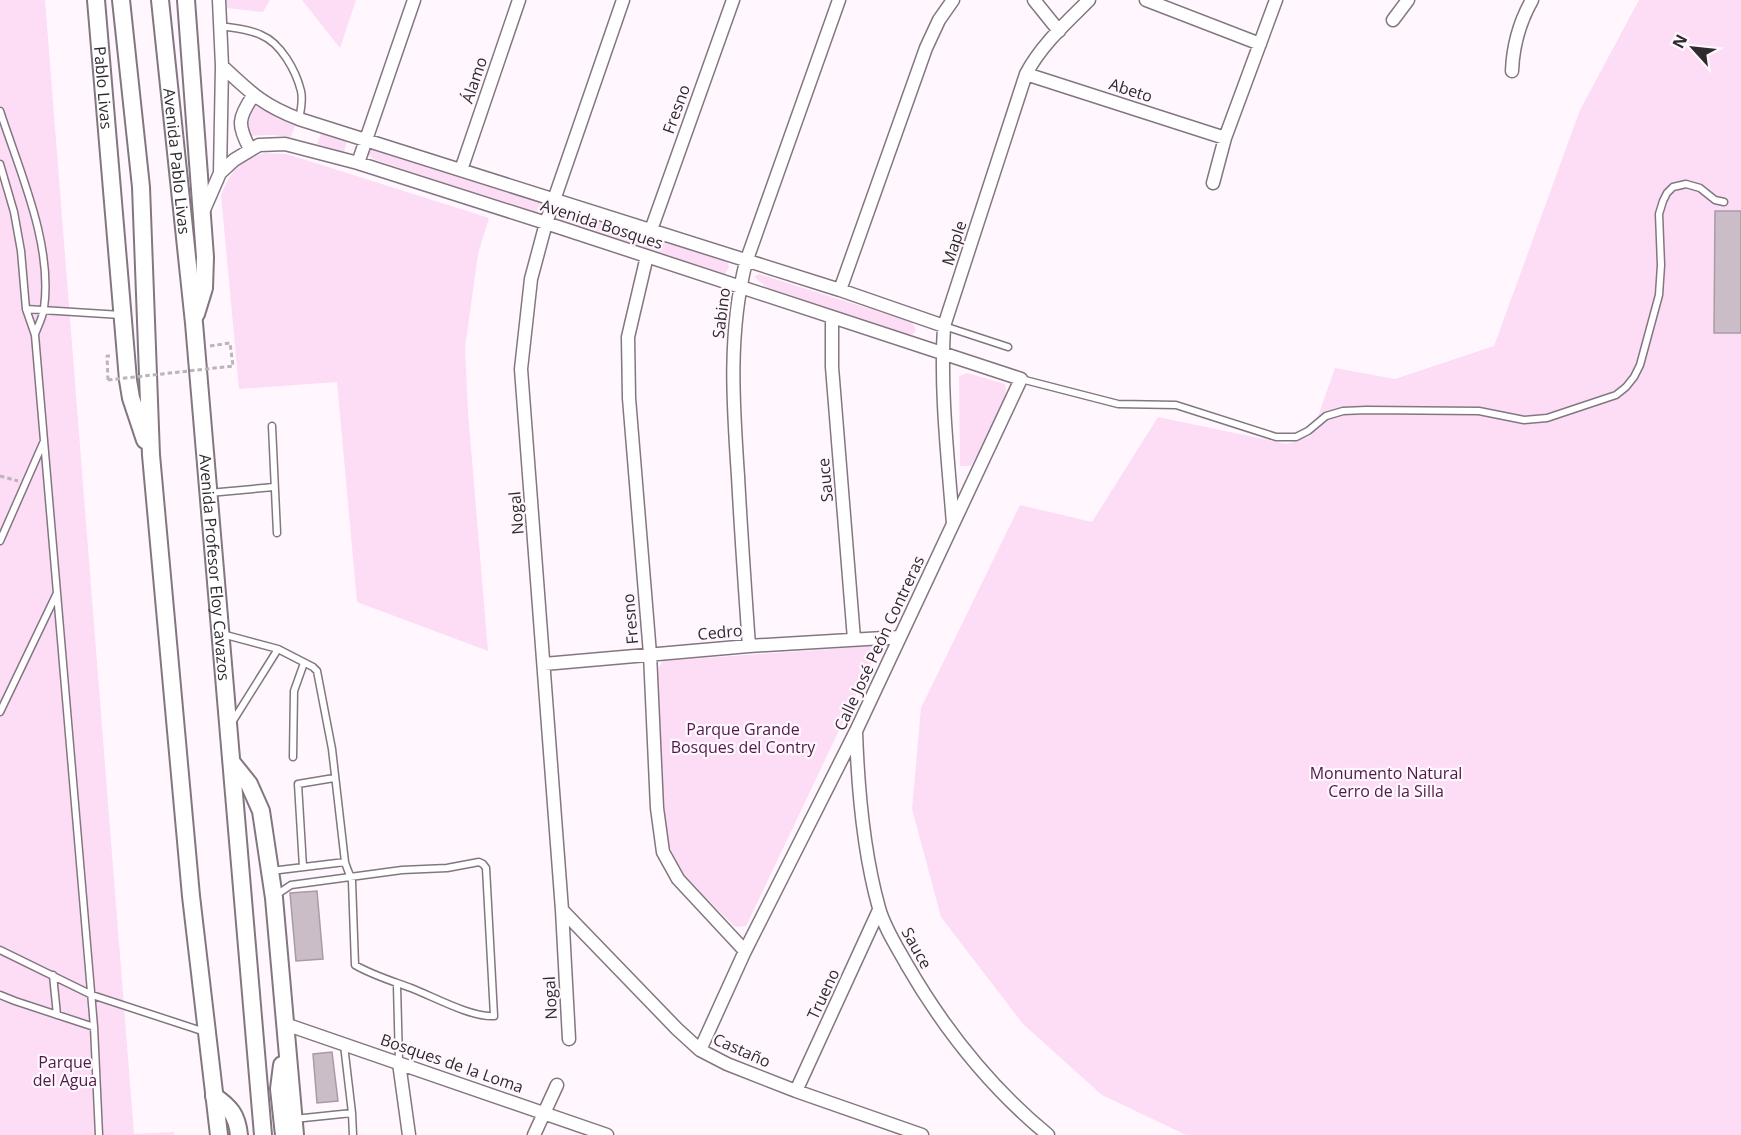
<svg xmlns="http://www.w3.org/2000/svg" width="1741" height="1135" font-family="'Open Sans',sans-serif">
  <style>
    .green { fill: #fddcf6 }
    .building { fill: #cabdc7; stroke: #a79ba4; stroke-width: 1.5 }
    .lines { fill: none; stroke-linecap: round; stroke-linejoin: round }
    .lane-casing { stroke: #827780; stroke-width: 9 }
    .street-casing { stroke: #827780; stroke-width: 15 }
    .secondary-casing { stroke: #827780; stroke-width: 20 }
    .path { stroke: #bbb4b9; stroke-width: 3; stroke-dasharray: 4.5 3; stroke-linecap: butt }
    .lane { stroke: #fff; stroke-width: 6 }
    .street { stroke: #fff; stroke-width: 12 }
    .secondary { stroke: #fff; stroke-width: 16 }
    .path-bridge { stroke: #bbb4b9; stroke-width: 3; stroke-dasharray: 4.5 3; stroke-linecap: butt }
    .labels { text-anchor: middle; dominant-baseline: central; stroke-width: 4.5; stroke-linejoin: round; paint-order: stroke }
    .street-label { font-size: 16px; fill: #2f2a2e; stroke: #fff7fd }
    .park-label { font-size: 16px; fill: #4e1a46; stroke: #fff7fd }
  </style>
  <rect width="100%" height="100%" fill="#fff7fd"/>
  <path class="green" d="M0 0H45L134 1134 174 1132V1135H0Z
    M226 0H270L263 12 227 8Z
    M302 0H356L340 48Z
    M1639 0H1741V1135H1186L1102 1095 1023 1024 941 917 912 809 921 708 1020 505 1092 522 1158 417 1287 444 1311 436 1335 368 1395 379 1494 346 1580 110Z
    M256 106 279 119 296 124 291 137 273 135 247 136 246 112Z
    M321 133 347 141 344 152 317 144Z
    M373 148 539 201 544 206V211L535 213 373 159 368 154 369 149Z
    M265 153 287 154 489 218 478 254 465 348 468 412 488 651 357 602 337 382 239 389 221 195C233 168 237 162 265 153Z
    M561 209 727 260 729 267 725 274 561 221 557 214Z
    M759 274 912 322 916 330 913 334 907 335 766 287 754 277Z
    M967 373 1005 384C1011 406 981 446 971 466H960L959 376Z
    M872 646 875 655 746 926 735 927 684 876 669 846 664 816 655 673 663 661Z"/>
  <path class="building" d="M1715 211H1741V333H1714Z
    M317 891 323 959 296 961 290 893Z
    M332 1052 338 1101 317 1103 313 1054Z"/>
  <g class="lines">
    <defs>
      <path id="lane" d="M220 26C234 28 249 29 261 35 281 43 296 71 301 91 303 100 301 110 299 119
        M0 111C19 170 53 244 44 308 43 317 38 326 35 334
        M0 164 14 212 21 251 26 309 35 335 94 1027 99 1135
        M26 309 121 315
        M944 326 1008 347
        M1021 379 1118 404 1176 405 1276 437H1296L1308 431 1326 416 1343 411 1366 410 1479 411 1524 420 1547 418 1616 395 1626 387 1634 377 1640 365 1659 295 1661 265 1659 214 1663 201 1667 193 1673 187 1686 184 1700 188 1715 200 1724 202
        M272 426 277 533
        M209 493 274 487
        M0 541 44 441
        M222 634 278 649 313 667 317 671 332 749 345 862C347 869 350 875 352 881L355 965C372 975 392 981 411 988 432 996 472 1018 494 1016L486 868 483 864 479 862 447 868 402 870 291 885 276 895
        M0 712 57 593
        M231 724 278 649
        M293 757 294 691 304 663
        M303 867 298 784 334 778
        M271 871 345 862
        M0 950 92 995 205 1032
        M53 975 57 1015
        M397 985 399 1063
        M0 995 15 1001 94 1027
        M344 1045 352 1113
        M294 1119 352 1113 353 1135"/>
      <path id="street" d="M219 0 222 66 220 173
        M1034 0 1059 31
        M1146 0 1260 44
        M1393 20 1408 0
        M222 66C250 92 262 105 299 119L840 290 944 326
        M1512 71C1513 45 1519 23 1532 0
        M1026 74 1225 138
        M250 149C237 125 238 118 253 96
        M358 163 414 0
        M461 170 519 0
        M1213 183 1225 138 1276 0
        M203 212 220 173 234 160 259 145 285 144 358 163 546 223 1021 379 856 731 745 951 700 1050
        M651 230 733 0
        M647 256 628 337 629 398 650 654 657 808 663 852 678 879 745 951
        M840 290 926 48 939 20 953 0
        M832 317V367L854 639
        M953 524C948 458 940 392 944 326L1026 74C1041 45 1067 22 1089 0
        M749 646C745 589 741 533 738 476 733 404 728 332 746 262L839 0
        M544 664 749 646 900 637
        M856 732C858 791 863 851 879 908 884 927 897 947 907 965 944 1029 991 1088 1048 1135
        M562 910 677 1029 700 1050 727 1064 796 1091 922 1135
        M285 1024 607 1135
        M569 1039 562 910 521 369 531 279 546 223 623 0
        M399 1063 409 1135
        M796 1091 879 910
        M534 1135 557 1085"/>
      <g id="secondary">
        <path id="s1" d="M96 0 128 380 131 398 145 440"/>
        <path d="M121 0 141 187 151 455 191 896 219 1135"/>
        <path id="s2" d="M160 0 194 323 263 1135"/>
        <path d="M186 0 205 257 204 288 196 314"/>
        <path d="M233 764 249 784 261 811 274 898 295 1135"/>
        <path d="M282 1065 279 1089 284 1135"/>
        <path d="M214 1096C230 1107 237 1115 239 1135"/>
      </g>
    </defs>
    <use href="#lane" class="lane-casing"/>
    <use href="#street" class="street-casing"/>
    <use href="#secondary" class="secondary-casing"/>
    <path class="path" d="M210 346 230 343 233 366
      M108 380 107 356H112
      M0 476 18 481"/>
    <use href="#lane" class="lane"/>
    <use href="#street" class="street"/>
    <use href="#secondary" class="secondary"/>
    <path class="path-bridge" d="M108 380 233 366"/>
  </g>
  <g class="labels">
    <g class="street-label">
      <text transform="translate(474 80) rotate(-71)">Álamo</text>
      <text stroke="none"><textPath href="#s1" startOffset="88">Pablo Livas</textPath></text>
      <text transform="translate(1131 90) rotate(18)">Abeto</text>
      <text transform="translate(676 109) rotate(-70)">Fresno</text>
      <text stroke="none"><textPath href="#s2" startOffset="162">Avenida Pablo Livas</textPath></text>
      <text transform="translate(602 224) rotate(18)">Avenida Bosques</text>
      <text transform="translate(954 243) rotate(-72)">Maple</text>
      <text transform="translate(721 313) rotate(-83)">Sabino</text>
      <text transform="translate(825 480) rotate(-95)">Sauce</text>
      <text transform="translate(516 513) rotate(-95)">Nogal</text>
      <text stroke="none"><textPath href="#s2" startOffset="570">Avenida Profesor Eloy Cavazos</textPath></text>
      <text transform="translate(630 619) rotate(-95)">Fresno</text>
      <text transform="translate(720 632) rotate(-5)">Cedro</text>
      <text transform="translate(879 643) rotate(-65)">Calle José Peón Contreras</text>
      <text transform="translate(917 948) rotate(61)">Sauce</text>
      <text transform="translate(823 994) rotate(-65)">Trueno</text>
      <text transform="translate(550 998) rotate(-93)">Nogal</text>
      <text transform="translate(742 1050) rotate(24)">Castaño</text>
      <text transform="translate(452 1063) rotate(19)">Bosques de la Loma</text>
    </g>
    <g class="park-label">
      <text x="743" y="729">Parque Grande<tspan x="743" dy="18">Bosques del Contry</tspan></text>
      <text x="1386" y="773">Monumento Natural<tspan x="1386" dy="18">Cerro de la Silla</tspan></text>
      <text x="65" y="1062">Parque<tspan x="65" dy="18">del Agua</tspan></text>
    </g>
  </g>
  <g transform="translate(1693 48) rotate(297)" stroke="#fff7fd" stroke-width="4.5" paint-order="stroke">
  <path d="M0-4.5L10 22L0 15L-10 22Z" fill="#2f2a2e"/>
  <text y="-9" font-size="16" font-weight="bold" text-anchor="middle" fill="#2f2a2e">N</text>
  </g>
</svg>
